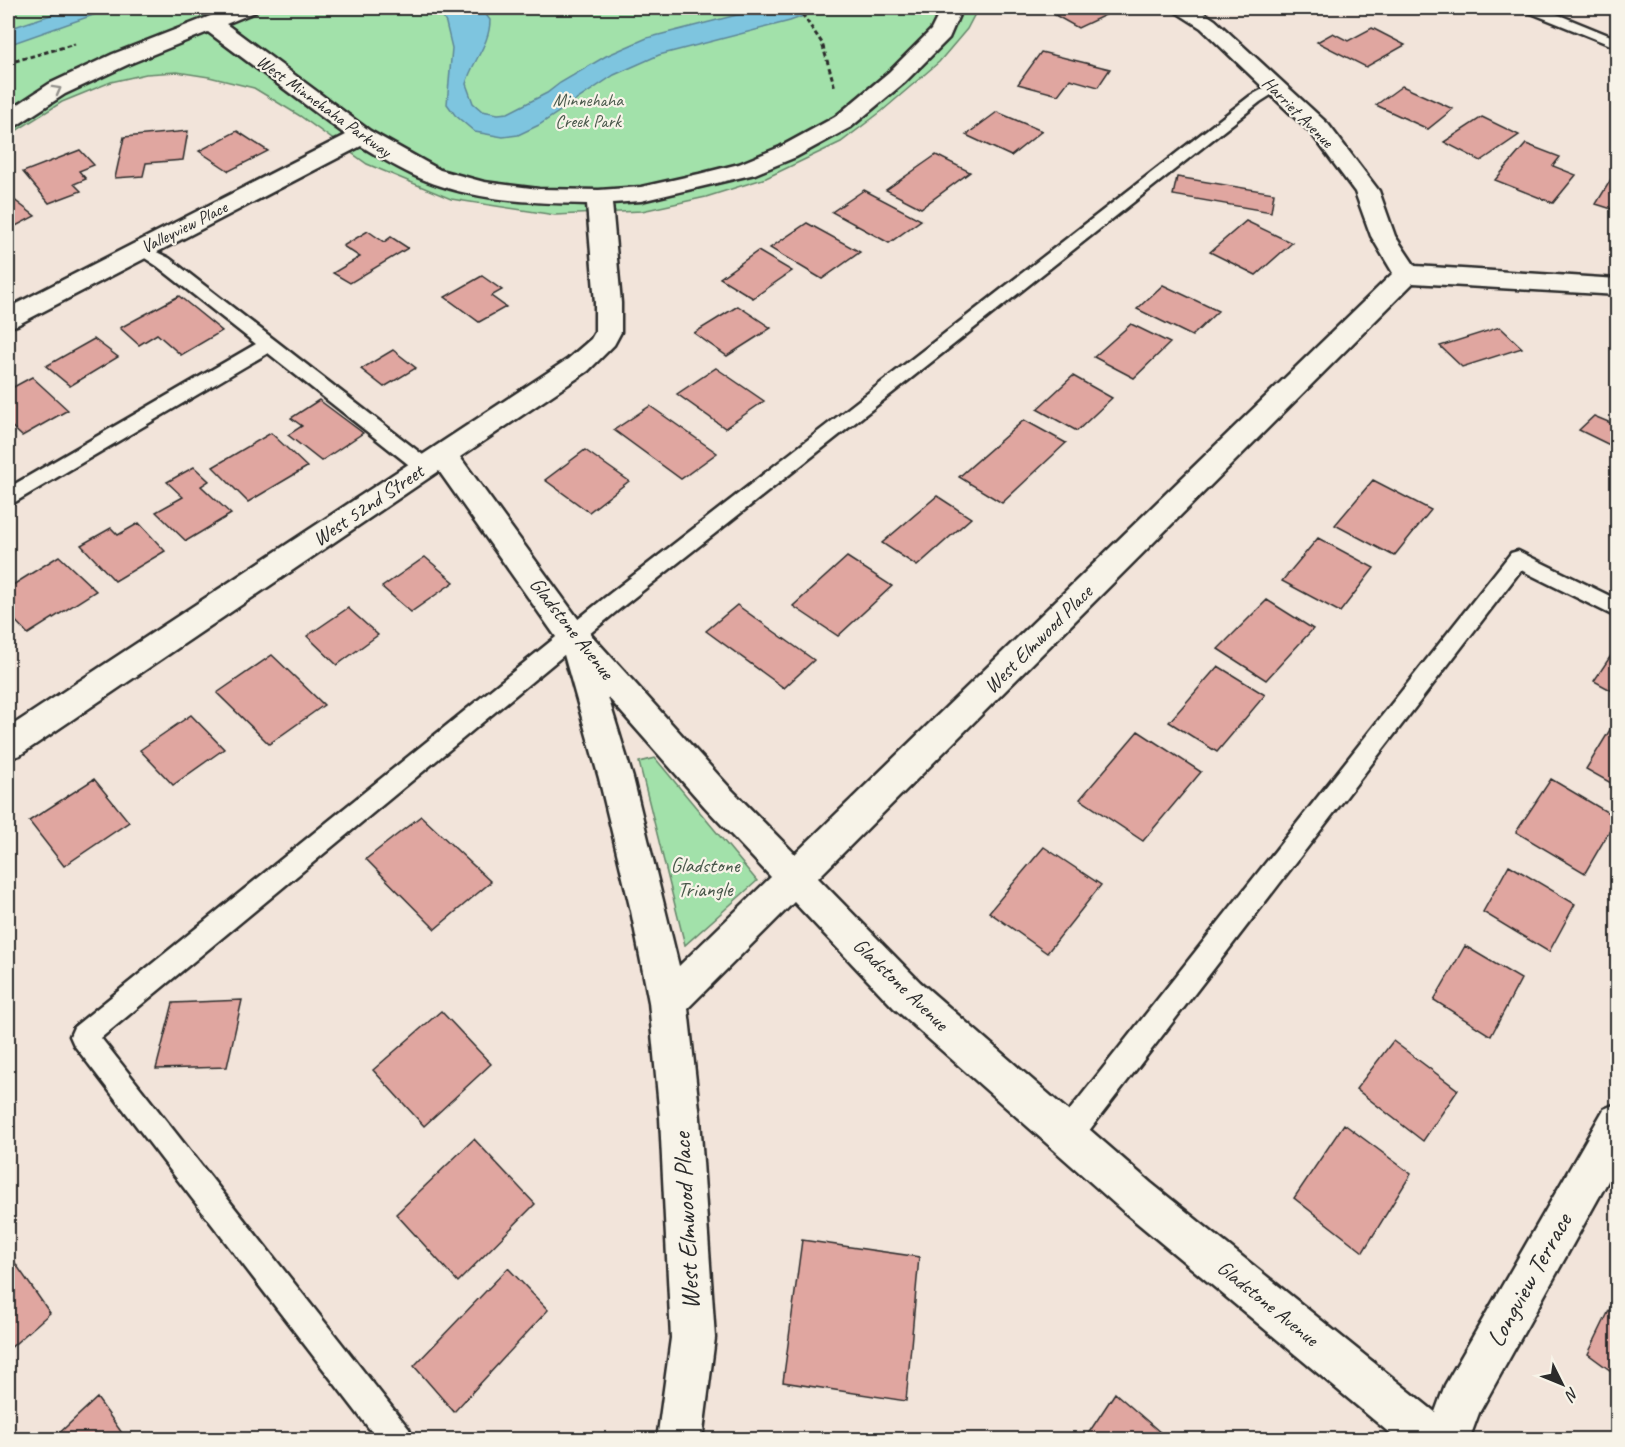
<svg xmlns="http://www.w3.org/2000/svg" width="1625" height="1447" font-family="Caveat,sans-serif">
  <style>
    .green { fill: #a2e1aa; stroke: #66866a; stroke-width: 1.5 }
    .water { fill: #7ec5df; stroke: #5d8797; stroke-width: 1.5 }
    .building { fill: #e0a6a0; stroke: #2b2b2b; stroke-width: 1.5 }
    .lines { fill: none; stroke-linecap: round; stroke-linejoin: round }
    .lane-casing { stroke: #2b2b2b; stroke-width: 5 }
    .street-casing { stroke: #2b2b2b; stroke-width: 5 }
    .path { stroke: #2b2b2b; stroke-width: 3; stroke-dasharray: 4.5 3; stroke-linecap: butt }
    .lane { fill: #f7f3e8; fill-rule: evenodd }
    .street { fill: #f7f3e8; fill-rule: evenodd }
    .oneway { stroke: #918f8a }
    .labels { text-anchor: middle; dominant-baseline: central; stroke-width: 4.5; stroke-linejoin: round; paint-order: stroke }
    .far-park-label { font-size: 18px; fill: #49584b; stroke: #f7f3e8 }
    .far-street-label { font-size: 18px; fill: #2b2b2b; stroke: #f7f3e8 }
    .street-label { font-size: 21px; fill: #2b2b2b; stroke: #f7f3e8 }
    .park-label { font-size: 21px; fill: #49584b; stroke: #f7f3e8 }
    .near-street-label { font-size: 26px; fill: #2b2b2b; stroke: #f7f3e8 }
  </style>
  <rect width="100%" height="100%" fill="#f2e4da"/>
  <filter id="ink" filterUnits="userSpaceOnUse"><feTurbulence type="fractalNoise" baseFrequency=".0167" numOctaves="2"/><feDisplacementMap in="SourceGraphic" scale="12" xChannelSelector="R" yChannelSelector="G"/><feConvolveMatrix kernelMatrix="1 2 1 2 8 2 1 2 1" color-interpolation-filters="sRGB"/></filter>
  <g filter="url(#ink)">
    <path class="green" d="M8 8H978L967 29 939 62 882 111 841 142 766 178 706 197 642 211 555 215 451 199 367 164 300 116 254 88 209 77 177 72 146 74 111 82 62 102 8 136Z
      M655 758 757 881 685 945 639 762Z"/>
    <path class="water" d="M72 8H113L8 45V29Z
      M438 8H481L490 20C490 45 472 61 466 84L473 103 482 111 498 114 508 113 547 93 560 83 606 56 647 38 764 8H826L790 21 659 55 614 75 539 125 518 135 503 137 475 132 455 115 447 104 452 48 446 23Z"/>
    <path class="building" d="M1071 8H1120L1078 28 1055 15Z
      M1372 28 1405 45 1366 67 1317 42 1333 33 1348 41Z
      M1041 52 1110 69 1098 87 1070 79 1058 95 1018 84Z
      M1402 86 1453 109 1428 129 1376 105Z
      M997 112 1042 131 1011 156 966 135Z
      M1482 117 1519 135 1481 161 1444 142Z
      M188 131 183 160 146 163 143 176 115 178 124 137Z
      M237 131 268 151 229 171 199 151Z
      M1526 144 1560 157 1553 166 1576 175 1553 203 1495 180Z
      M80 150 94 165 79 171 86 179 74 184 81 191 49 203 23 172Z
      M936 155 970 172 921 208 886 190Z
      M1616 171 1618 172V211L1596 204Z
      M1177 177 1274 193 1271 212 1173 195Z
      M864 190 921 220 889 243 832 212Z
      M8 196H9L35 216 8 230Z
      M1246 221 1292 243 1256 275 1210 252Z
      M807 223 860 252 822 279 770 248Z
      M368 231 384 242 391 237 408 248 350 283 333 273 360 257 343 246Z
      M758 251 792 271 753 298 720 278Z
      M482 276 502 290 491 296 506 307 479 322 445 297Z
      M1163 285 1218 311 1192 336 1137 309Z
      M179 296 222 331 181 355 157 334 139 345 120 328Z
      M738 306 771 328 727 356 694 333Z
      M1131 324 1170 343 1134 378 1094 357Z
      M1500 327 1522 348 1462 367 1440 346Z
      M94 339 118 357 70 386 46 366Z
      M393 350 416 368 384 387 361 369Z
      M716 368 764 401 725 428 677 394Z
      M1073 376 1112 398 1077 431 1037 409Z
      M32 377 68 410 22 436 8 423V390Z
      M319 400 363 433 321 461 288 435 302 426 291 418Z
      M650 406 717 453 681 479 614 430Z
      M1594 416 1618 426V449L1579 430Z
      M1024 420 1066 443 1002 503 959 477Z
      M271 433 307 467 248 502 213 467Z
      M585 450 629 481 589 512 545 480Z
      M194 467 209 481 201 486 231 514 186 541 156 512 183 497 167 482Z
      M1373 480 1431 510 1394 556 1335 525Z
      M937 496 971 518 917 566 882 543Z
      M139 523 165 551 115 581 81 545 111 528 118 535Z
      M1318 538 1374 568 1340 612 1282 581Z
      M59 556 96 591 28 634 8 613V588Z
      M425 557 454 582 411 612 382 587Z
      M847 557 892 586 838 636 793 606Z
      M1267 600 1313 629 1266 680 1218 649Z
      M737 605 814 660 784 688 706 631Z
      M348 608 378 635 337 665 307 636Z
      M1618 645V694L1594 681Z
      M272 655 324 705 269 744 217 693Z
      M1218 666 1265 695 1217 752 1169 722Z
      M191 715 224 749 173 785 140 750Z
      M1616 720 1618 721V787L1586 769Z
      M1138 731 1201 772 1143 841 1080 799Z
      M94 779 129 822 64 866 29 821Z
      M1551 779 1617 818 1585 873 1516 832Z
      M421 816 491 882 435 929 366 859Z
      M1044 847 1101 885 1047 953 989 912Z
      M1509 865 1575 904 1549 952 1483 912Z
      M1465 946 1521 979 1491 1036 1434 1000Z
      M242 1000 227 1067 156 1069 173 1003Z
      M441 1011 491 1064 424 1126 373 1070Z
      M1393 1041 1458 1090 1423 1141 1356 1089Z
      M1344 1124 1411 1174 1363 1252 1294 1198Z
      M474 1139 535 1204 458 1282 396 1214Z
      M802 1240 919 1257 906 1401 783 1382Z
      M8 1253 50 1313 8 1350Z
      M508 1268 548 1310 454 1412 414 1366Z
      M1618 1292V1376L1588 1354Z
      M1115 1393 1169 1440H1084Z
      M97 1398 127 1440H52Z"/>
    <g class="lines">
      <defs>
        <path id="lane" d="M1524 8H1542L1618 39V48L1526 11Z
          M1274 83 1282 88 1260 102 617 611 101 1038 409 1429 413 1440H378L74 1045 70 1036 74 1027 603 599 1250 96Z
          M140 244 169 258 432 462 435 467 432 472 425 474 418 472 268 353 15 502 8 504V488L256 344 157 266 131 249 134 245Z
          M1518 551 1618 600V618L1521 570 1078 1145 1068 1149 1058 1145 1054 1135 1058 1125 1511 553Z"/>
        <path id="street" d="M231 8H258L255 12 226 24 370 131 440 170 484 182 539 189 599 190 641 187 699 174 739 164 780 147 835 117 889 72 931 30 942 8H962L949 38 905 82 851 127 796 157 755 174 641 201 612 203 621 303V332L614 345 588 371 460 457 584 627 729 787 795 854 1393 273 1371 236 1355 192 1312 134 1201 28 1176 12 1173 8H1197L1215 20 1328 124 1379 191 1395 236 1415 266 1618 279V295L1413 283 818 878 920 982 1151 1183 1435 1412 1445 1385 1604 1109 1618 1103V1163L1479 1413 1469 1440H1398L1123 1211 894 1008 794 902 688 1008 700 1118 715 1338 702 1440H657L671 1338 660 1118 649 1002 631 911 599 778 561 644 439 471 20 755 8 759V728L568 359 591 339 595 332V303L587 204C533 203 474 201 422 179 401 170 381 158 361 146L17 325 8 327V308L346 135 208 32 129 64 65 94 16 126 8 128V111L49 84 113 54ZM608 697 705 807 771 877 679 966 633 778Z"/>
      </defs>
      <use href="#lane" class="lane-casing"/>
      <use href="#street" class="street-casing"/>
      <path class="path" d="M798 8 822 43 835 88
        M8 63 75 44"/>
      <use href="#lane" class="lane"/>
      <use href="#street" class="street"/>
    </g>
    <defs><path id="oneway-chevron" d="M-2-3.5L2.5 0L-2 3.5" fill="none" stroke-width="1.6" stroke-linecap="round" stroke-linejoin="round" transform="scale(1.5)"/></defs>
    <use class="oneway" href="#oneway-chevron" transform="translate(57 90) rotate(-29)"/>
  </g>
  <g class="labels">
    <g class="far-park-label">
      <text x="588" y="100">Minnehaha<tspan x="588" dy="21">Creek Park</tspan></text>
    </g>
    <g class="far-street-label">
      <text transform="translate(324 106) rotate(36)">West Minnehaha Parkway</text>
      <text transform="translate(1298 112) rotate(45)">Harriet Avenue</text>
      <text transform="translate(184 227) rotate(-27)">Valleyview Place</text>
    </g>
    <g class="street-label">
      <text transform="translate(368 505) rotate(-34)">West 52nd Street</text>
      <text transform="translate(572 628) rotate(52)">Gladstone Avenue</text>
      <text transform="translate(1038 639) rotate(-45)">West Elmwood Place</text>
      <text transform="translate(901 984) rotate(44)">Gladstone Avenue</text>
      <text transform="translate(1268 1303) rotate(39)">Gladstone Avenue</text>
    </g>
    <g class="park-label">
      <text x="705" y="865">Gladstone<tspan x="705" dy="24">Triangle</tspan></text>
    </g>
    <g class="near-street-label">
      <text transform="translate(686 1221) rotate(-93)">West Elmwood Place</text>
      <text transform="translate(1529 1280) rotate(-61)">Longview Terrace</text>
    </g>
  </g>
  <rect width="1625" height="1447" fill="none" stroke="#f7f3e8" stroke-width="30"/>
  <rect x="15" y="15" width="1595" height="1417" fill="none" stroke="#2b2b2b" stroke-width="2" filter="url(#ink)"/>
  <g transform="translate(1562 1384) rotate(133)" stroke="#f7f3e8" stroke-width="4.5" paint-order="stroke">
  <path d="M0-4.5L10 22L0 15L-10 22Z" fill="#2b2b2b"/>
  <text y="-9" font-size="16" font-weight="bold" text-anchor="middle" fill="#2b2b2b">N</text>
  </g>
</svg>
